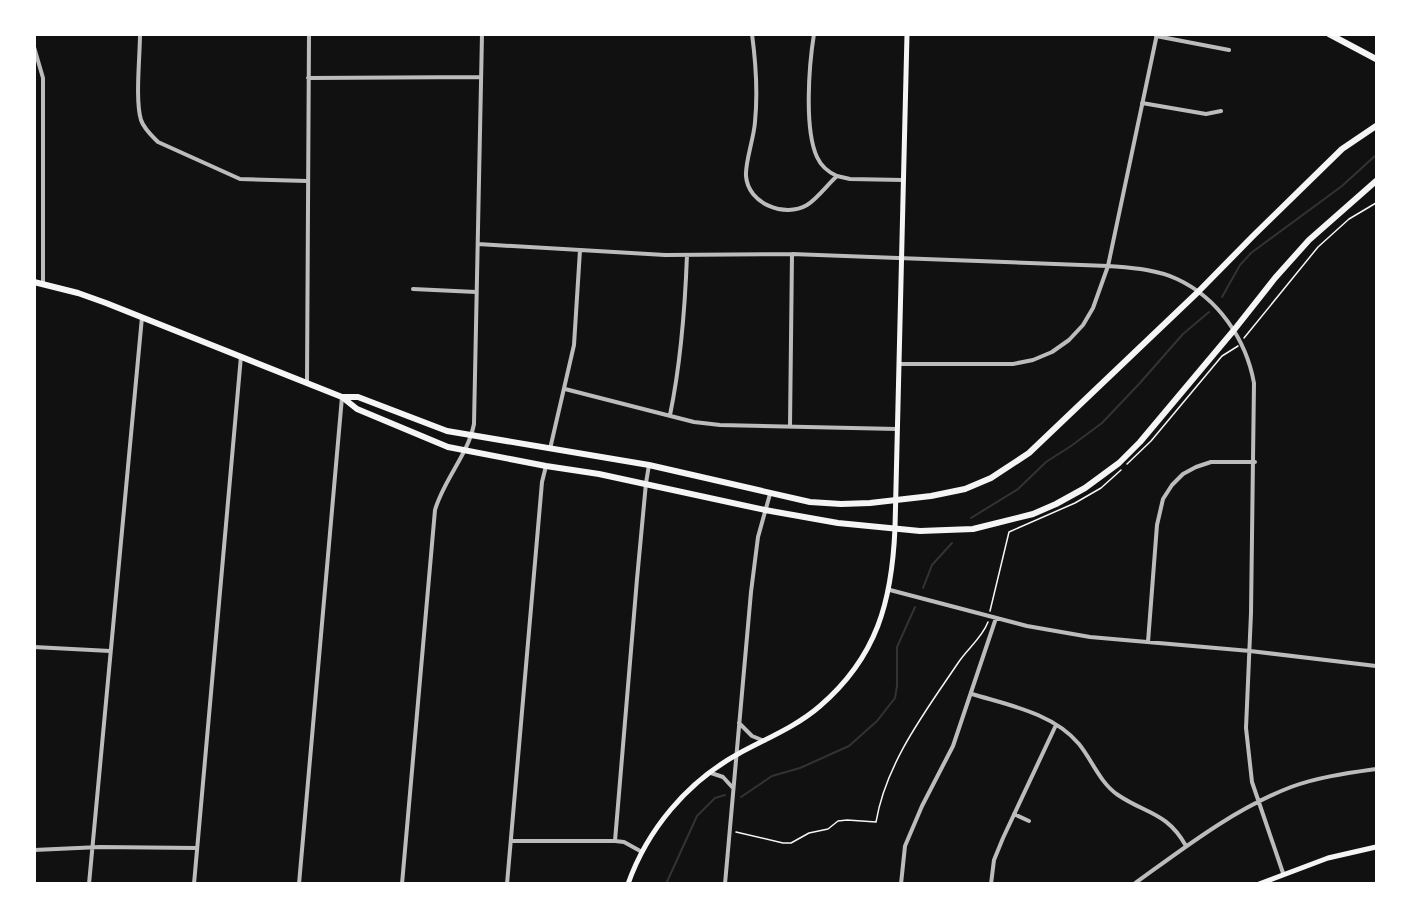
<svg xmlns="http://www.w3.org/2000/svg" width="1411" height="918" font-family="Arial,sans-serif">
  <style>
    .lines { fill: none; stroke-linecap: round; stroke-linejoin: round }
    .stream { stroke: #333; stroke-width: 2 }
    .path { stroke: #f5f5f5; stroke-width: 1.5 }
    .minor { stroke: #bcbcbc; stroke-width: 4 }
    .secondary { stroke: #f5f5f5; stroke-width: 5 }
    .primary { stroke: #f5f5f5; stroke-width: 6 }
  </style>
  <rect width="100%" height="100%" fill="#111"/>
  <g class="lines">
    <path class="stream" d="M1222 297 1240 265 1251 253 1342 186 1376 155
      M971 518 1018 489 1046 462 1071 446 1102 423 1139 384 1183 334 1209 312
      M923 588 932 565 952 543
      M741 797 772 776 800 768 849 746 877 721 895 698 897 686V647L915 607
      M666 884 697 816 715 798 725 795"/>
    <path class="path" d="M1244 338 1318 247 1349 219 1376 203
      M1127 464 1151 441 1222 356 1238 346
      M990 611 1009 532 1075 503 1101 488 1121 470
      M736 832 783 843H791L809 833 828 829 838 821 847 820 876 822C886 763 925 712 958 663 967 649 982 638 988 622"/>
    <path class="minor" d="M140 34C140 57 135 100 141 120 144 129 152 136 158 142L240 179 307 181
      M752 34C756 64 758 92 755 122 754 138 745 162 746 176 748 204 785 218 807 205 818 198 827 185 837 176L850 179 903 180
      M814 34C809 65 804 129 817 157 821 166 828 172 837 176
      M1156 36 1229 50
      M34 47 43 78V284
      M308 78 481 77
      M1142 103 1206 114 1221 111
      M478 244 665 255 792 254 1108 266C1131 268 1155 269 1177 279 1218 298 1246 339 1254 383L1251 613 1246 728 1252 782 1283 873
      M413 289 476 292
      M900 364H1013L1033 360 1052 352 1069 340 1083 325 1093 308 1108 266 1157 34
      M307 382 309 34
      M565 389 694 422 720 425 897 429
      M670 415C681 362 685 309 687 255
      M790 426 792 254
      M550 449 574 345 580 250
      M890 590 1027 626 1090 637 1250 651 1376 666
      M1148 642 1157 525 1163 499 1172 485 1183 474 1196 467 1211 462H1255
      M34 647 110 651
      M972 694C1008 705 1053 713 1079 744 1092 760 1100 783 1118 795 1146 814 1167 812 1186 846
      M739 723 752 736 764 741
      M711 773 723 777 733 788
      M1014 814 1029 821
      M511 841H615L624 842 642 852
      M615 841 637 579 646 483 649 465
      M34 850 100 847 197 848
      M89 884 142 317
      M194 884 241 356
      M299 884 342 397
      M402 884 435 510C444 479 468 455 474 424L482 34
      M507 884 542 482 546 466
      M725 884 751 592 758 537 770 494
      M901 884 905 846 922 806 953 746 996 618
      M991 884 994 860 1003 838 1056 725
      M1134 884C1184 848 1234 809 1291 787 1318 777 1348 773 1376 769"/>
    <path class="secondary" d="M628 884C647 830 687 782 738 754 765 739 796 727 820 706 877 657 892 601 895 528L907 34
      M1259 884 1328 858 1376 847"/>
    <path class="primary" d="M1329 34 1376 59
      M34 282 78 293 106 303 342 397 357 409 448 447 546 466 599 474 765 510 838 523 920 531 973 529 1033 514 1056 504 1085 488 1119 463 1140 442 1234 330 1275 278 1309 240 1376 181
      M343 397H358L447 431 649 465 810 502 841 504 870 503 931 496 965 489 991 478 1029 453 1198 292 1253 236 1342 149 1376 126"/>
  </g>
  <rect width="1411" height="918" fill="none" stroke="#ffffff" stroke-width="72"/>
</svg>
